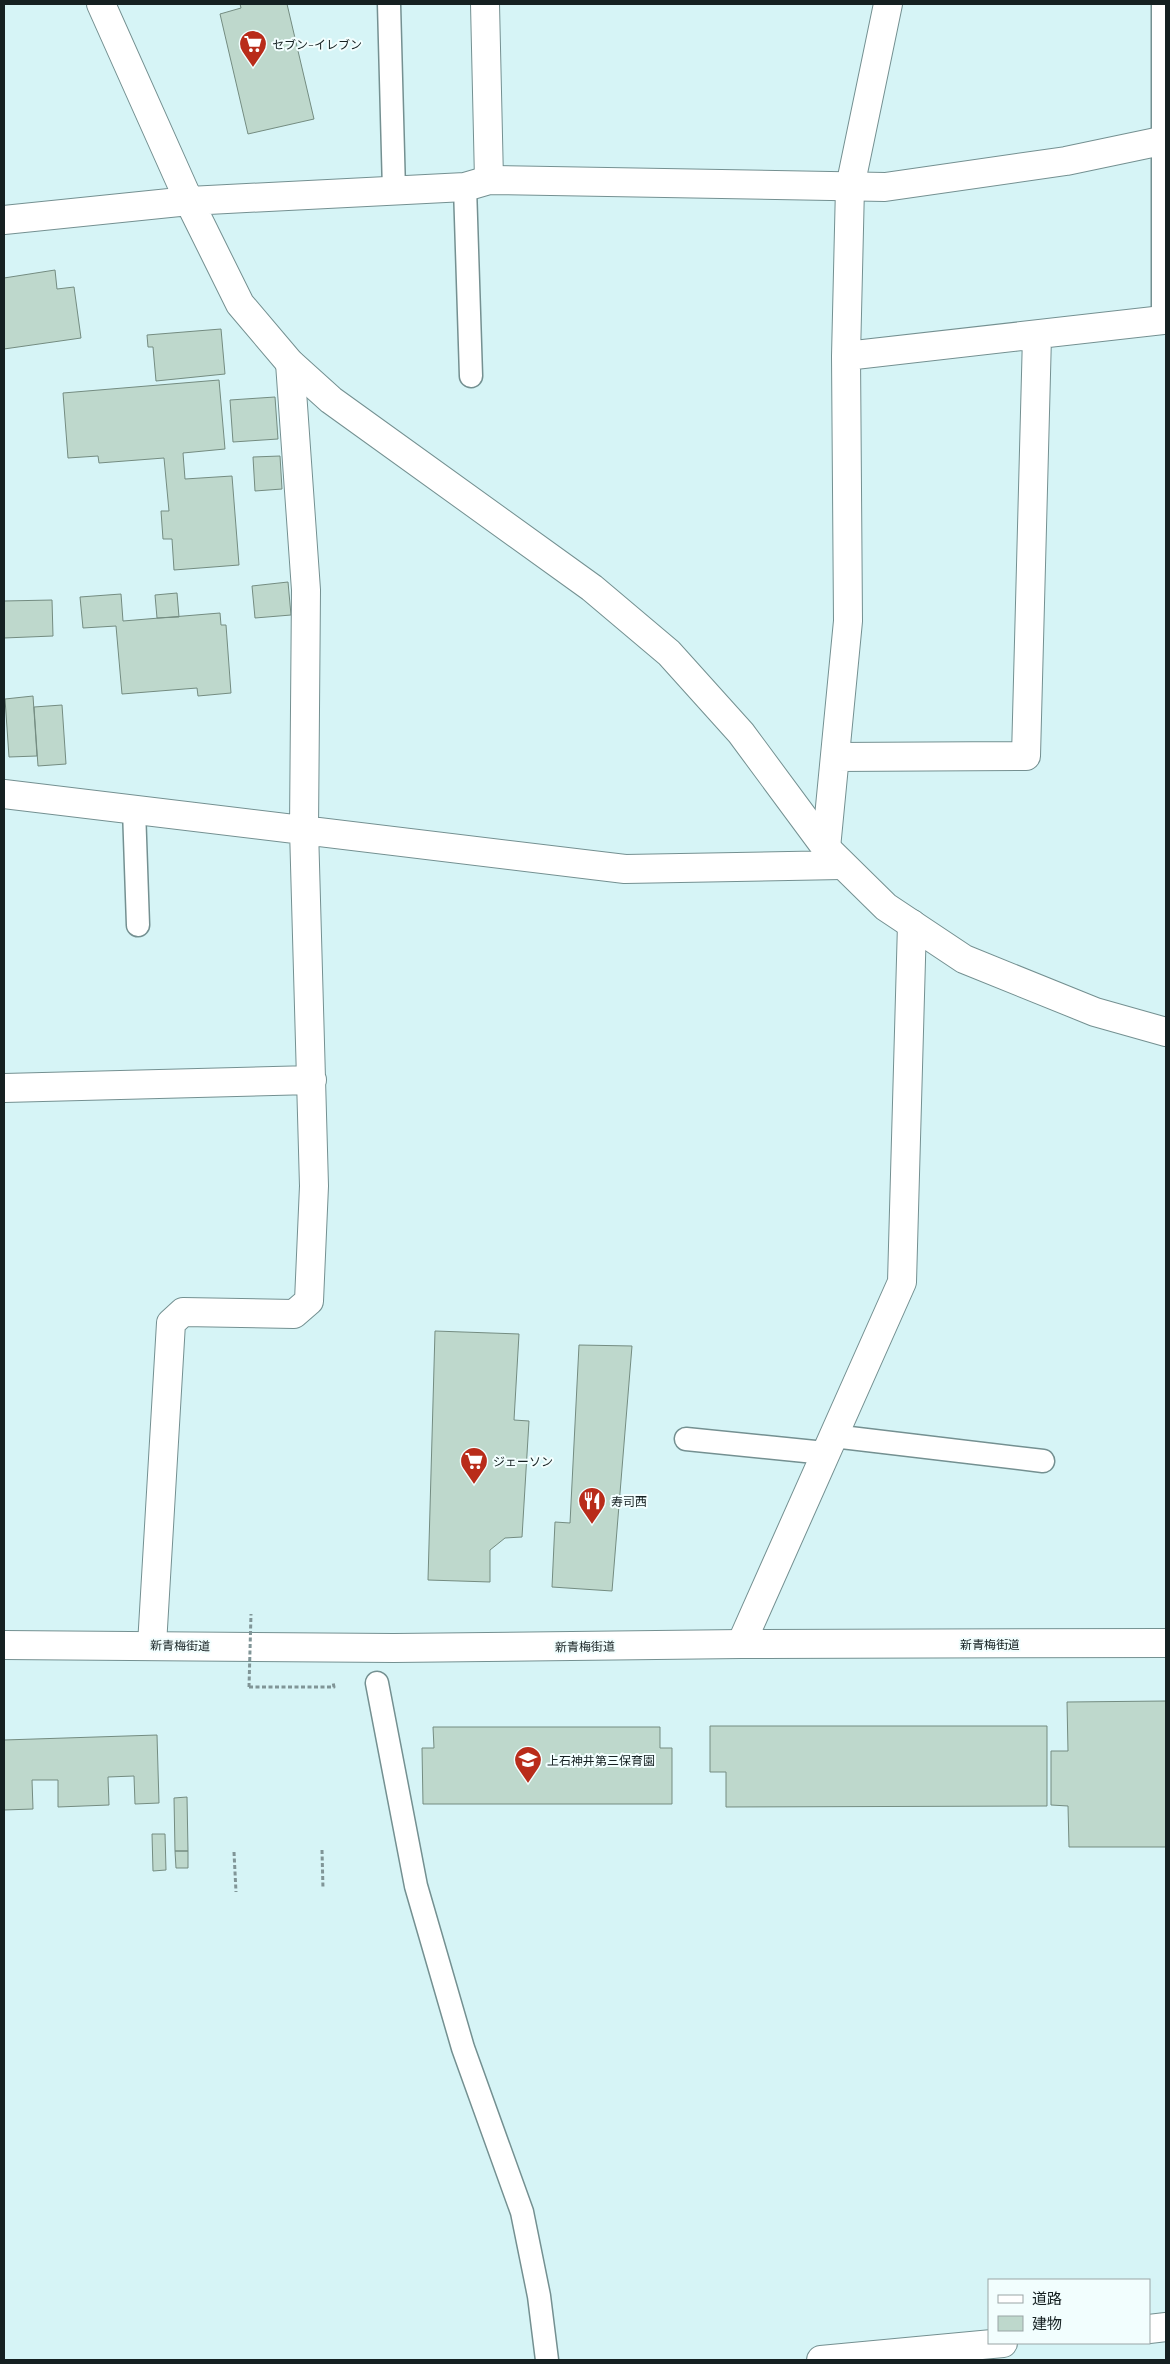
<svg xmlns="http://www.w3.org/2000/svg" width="1170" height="2364" font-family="'Playfair Display','Noto Sans JP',serif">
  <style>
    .building { fill: #bed8cc; stroke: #748c81 }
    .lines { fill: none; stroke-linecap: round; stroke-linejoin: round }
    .lane-casing { stroke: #749091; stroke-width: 25 }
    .street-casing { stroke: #749091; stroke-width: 30 }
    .secondary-casing { stroke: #749091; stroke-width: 30 }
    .path { stroke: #809597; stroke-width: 3; stroke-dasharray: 4 2.5; stroke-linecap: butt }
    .lane { stroke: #fff; stroke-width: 22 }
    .street { stroke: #fff; stroke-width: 28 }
    .secondary { stroke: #fff; stroke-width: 28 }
    .path-bridge { stroke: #809597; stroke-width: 3; stroke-dasharray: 4 2.5; stroke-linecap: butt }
    .labels { text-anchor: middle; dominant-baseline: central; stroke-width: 4; stroke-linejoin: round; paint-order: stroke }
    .poi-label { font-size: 12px; fill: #152021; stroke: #f2fefe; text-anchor: start }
    .street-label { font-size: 12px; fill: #152021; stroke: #f2fefe }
  </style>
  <rect width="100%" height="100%" fill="#d6f4f6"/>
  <path class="building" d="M240 4H287L314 119 248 134 220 14 241 8Z
    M55 270 57 289 74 287 81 338 4 349V278Z
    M221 329 225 374 156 381 153 347H148L147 335Z
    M219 380 225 449 183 453 185 479 232 476 239 565 174 570 172 539H163L161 511H169L164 458 99 463 98 456 68 458 63 393Z
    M275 397 278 439 233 442 230 400Z
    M280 456 282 489 255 491 253 457Z
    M288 582 291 615 255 618 252 586Z
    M177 593 179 617 157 618 155 595Z
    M121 594 123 621 220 613 221 625H226L231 693 198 696 197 688 122 694 116 626 83 628 80 597Z
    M52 600 53 636 4 638V601Z
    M33 696 37 756 9 757 5 699Z
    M62 705 66 764 38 766 34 707Z
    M435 1331 519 1334 514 1420 529 1421 522 1537 505 1538 490 1550V1582L428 1580Z
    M579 1345 632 1346 612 1591 552 1587 555 1522 570 1523Z
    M1166 1701V1847H1069L1068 1806 1051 1805V1751H1068L1067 1702Z
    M710 1726H1047V1806L726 1807V1772H710Z
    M433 1727H660V1748H672V1804H423L422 1748H434Z
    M157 1735 159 1803 135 1804 134 1776 108 1777 109 1805 58 1807V1780H32L33 1809 4 1810V1740Z
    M187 1797 188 1851H175L174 1798Z
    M152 1834H165L166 1870 153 1871Z
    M175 1851H188V1868H176Z"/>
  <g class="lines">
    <defs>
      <path id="lane" d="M389 4 394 191
        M465 187 471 376
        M1163 320V4
        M134 809 138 925
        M833 1436 1043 1461
        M686 1439 825 1453
        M377 1683 416 1886 463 2048 522 2212 539 2296 547 2360"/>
      <path id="street" d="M485 4 489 180
        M846 356 1163 320
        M835 757 1026 756 1037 336
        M4 794 625 869 842 865
        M826 848 848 621 846 356 850 187 888 4
        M4 1088 312 1080
        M741 1644 902 1282 912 924
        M152 1645 171 1323 183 1312 294 1314 309 1301 314 1186 304 829 306 590 290 363
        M1149 2329 1166 2327
        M821 2360 1003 2343"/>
      <path id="secondary" d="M101 4 189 201 240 304 290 363 331 400 592 588 669 653 741 733 826 848 886 907 964 959 1095 1012 1166 1032
        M4 220 189 201 465 187 489 180 885 187 1066 161 1166 140
        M4 1645 394 1648 741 1644 1166 1643"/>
    </defs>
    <use href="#lane" class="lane-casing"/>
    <use href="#street" class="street-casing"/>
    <use href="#secondary" class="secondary-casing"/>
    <path class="path" d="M249 1687H334L333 1682
      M322 1850 323 1889
      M234 1852 236 1892"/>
    <use href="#lane" class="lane"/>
    <use href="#street" class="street"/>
    <use href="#secondary" class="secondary"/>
    <path class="path-bridge" d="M249 1687 251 1614"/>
  </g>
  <defs>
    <symbol id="supermarket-pin" viewBox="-11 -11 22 30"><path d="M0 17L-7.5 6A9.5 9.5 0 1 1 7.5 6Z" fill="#b92c1a" stroke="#f2fefe"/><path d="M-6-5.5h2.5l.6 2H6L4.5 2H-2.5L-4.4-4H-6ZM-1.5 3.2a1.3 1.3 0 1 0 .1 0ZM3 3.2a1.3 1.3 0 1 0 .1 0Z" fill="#fff"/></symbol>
    <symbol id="restaurant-pin" viewBox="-11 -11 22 30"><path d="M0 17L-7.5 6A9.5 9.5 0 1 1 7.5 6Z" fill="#b92c1a" stroke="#f2fefe"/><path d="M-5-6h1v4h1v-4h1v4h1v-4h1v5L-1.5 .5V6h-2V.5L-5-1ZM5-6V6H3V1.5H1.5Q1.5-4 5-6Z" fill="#fff"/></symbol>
    <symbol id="school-pin" viewBox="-11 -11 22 30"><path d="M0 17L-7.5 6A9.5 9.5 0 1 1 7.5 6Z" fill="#b92c1a" stroke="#f2fefe"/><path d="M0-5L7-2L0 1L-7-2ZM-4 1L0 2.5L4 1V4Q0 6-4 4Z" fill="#fff"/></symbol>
  </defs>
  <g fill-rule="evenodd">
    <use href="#supermarket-pin" x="237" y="28" width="32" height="43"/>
    <use href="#supermarket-pin" x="458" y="1445" width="32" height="43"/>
    <use href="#restaurant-pin" x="576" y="1485" width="32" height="43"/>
    <use href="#school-pin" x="512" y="1744" width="32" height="43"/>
  </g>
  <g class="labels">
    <g class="poi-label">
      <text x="272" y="44">セブン-イレブン</text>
      <text x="493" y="1461">ジェーソン</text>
      <text x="611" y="1501">寿司西</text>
      <text x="547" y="1760">上石神井第三保育園</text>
    </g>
    <g class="street-label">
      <text x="990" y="1644">新青梅街道</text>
      <text transform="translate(180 1645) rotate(1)">新青梅街道</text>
      <text transform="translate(585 1646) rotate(-1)">新青梅街道</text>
    </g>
  </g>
  <rect width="1170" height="2364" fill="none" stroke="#152021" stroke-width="10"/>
  <rect x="988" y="2279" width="162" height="65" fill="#f2fefe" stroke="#9aa5a6"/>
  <rect x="998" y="2295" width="25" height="8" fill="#ffffff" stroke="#9aa5a6"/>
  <text x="1032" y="2304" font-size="15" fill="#152021">道路</text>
  <rect x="998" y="2316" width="25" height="15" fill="#bed8cc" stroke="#9aa5a6"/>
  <text x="1032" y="2329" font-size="15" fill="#152021">建物</text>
</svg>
